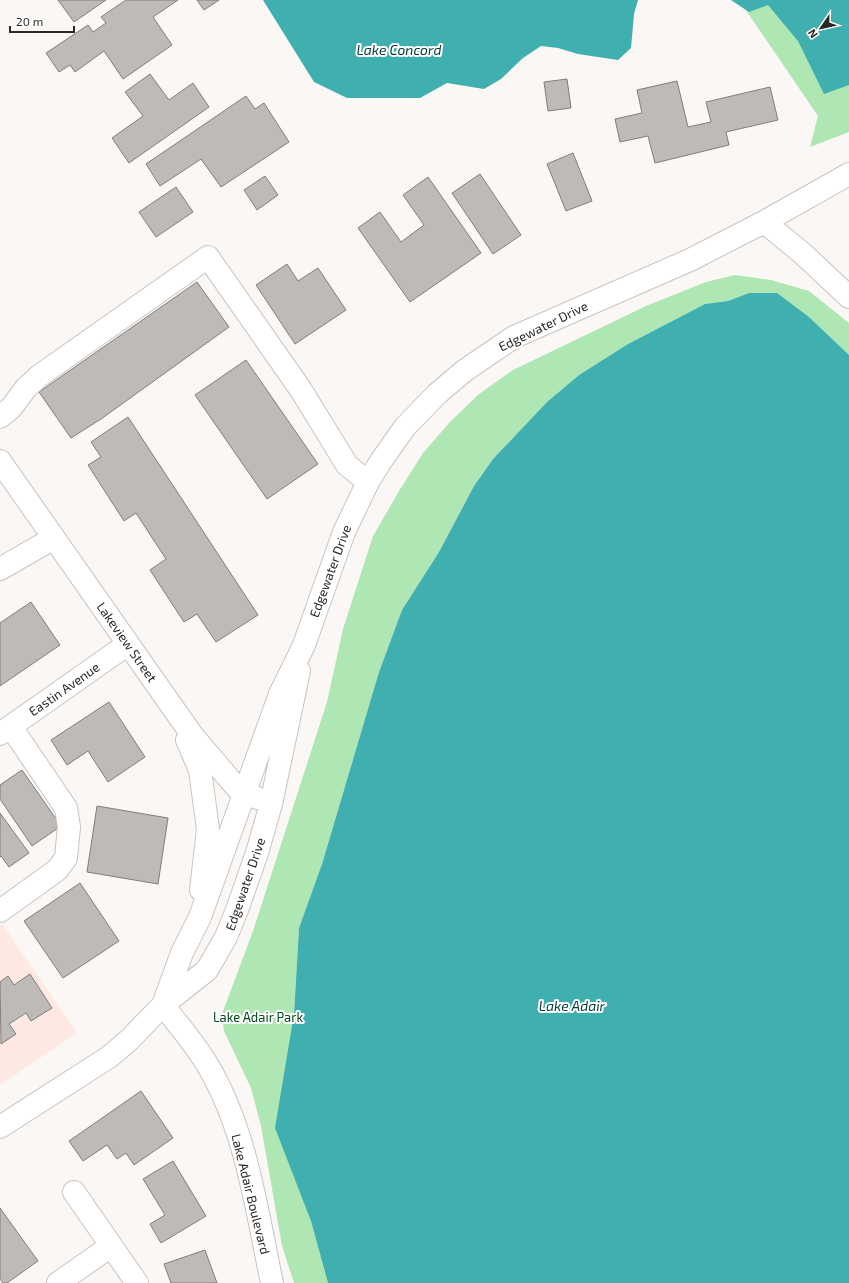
<svg xmlns="http://www.w3.org/2000/svg" width="849" height="1283" font-family="'Exo 2',sans-serif">
  <style>
    .commercial { fill: #fde9e1 }
    .green { fill: #aee6b4 }
    .water { fill: #40afb0 }
    .building { fill: #bebab8; stroke: #817d7b }
    .lines { fill: none; stroke-linecap: round; stroke-linejoin: round }
    .minor-casing { stroke: #c8c4c2; stroke-width: 24 }
    .minor { stroke: #fff; stroke-width: 22 }
    .labels { text-anchor: middle; dominant-baseline: central; stroke-width: 4; stroke-linejoin: round; paint-order: stroke }
    .street-label { font-size: 13px; fill: #292827; stroke: #fff }
    .park-label { font-size: 13px; fill: #004918; stroke: #fff }
    .water-label { font-size: 14px; font-style: italic; fill: #053a3b; stroke: #fff }
  </style>
  <rect width="100%" height="100%" fill="#fbf7f5"/>
  <path class="commercial" d="M2 924 77 1033 0 1085V926Z"/>
  <path class="green" d="M739 0H849V132L810 147 818 116Z
    M735 275 771 280 809 291 849 323V355L809 317 749 293 728 301 705 304 628 344 579 375 547 402 493 459 474 486 439 552 402 610 379 672 322 864 299 928 294 1014 311 1221 328 1283H294L282 1246 261 1126 251 1088 224 1031 222 1014 253 931 327 702 343 629 373 536 399 491 423 453 450 422 479 394 513 370 646 306 706 282Z"/>
  <path class="water" d="M263 0H638L634 14 631 48 618 60 578 54 558 48 541 46 523 58 501 79 484 89 447 83 420 98H347L314 82Z
    M731 0H849V85L824 94 798 41 768 5 749 12Z
    M749 293H777L809 317 849 355V1283H328L311 1221 275 1128 294 1014 299 928 322 864 379 672 402 610 439 552 474 486 493 459 547 402 579 375 628 344 705 304 728 301Z"/>
  <path class="building" d="M58 0H106L74 22Z
    M126 0H178L153 17 172 45 123 79 104 51 75 72 70 65 59 72 46 53 88 25 93 32 106 23 101 17Z
    M197 0H219L204 10Z
    M150 74 169 100 193 83 209 107 129 163 112 138 143 116 125 92Z
    M567 79 571 108 548 111 544 82Z
    M677 81 688 127 711 122 706 102 770 87 778 120 726 132 729 145 655 163 648 136 620 142 615 119 642 113 637 90Z
    M246 96 255 109 264 103 289 142 221 187 201 159 160 186 146 164Z
    M573 153 592 201 566 211 547 164Z
    M480 174 521 235 493 254 452 193Z
    M265 176 278 195 257 210 244 190Z
    M428 177 481 253 410 302 358 228 380 212 401 242 424 225 403 195Z
    M176 187 193 212 156 237 139 212Z
    M287 264 298 281 318 268 346 310 295 344 256 285Z
    M197 282 229 327 101 419 71 438 39 392Z
    M246 360 318 464 267 499 195 395Z
    M128 417 258 615 216 642 197 614 184 622 150 570 166 559 136 513 124 521 88 465 101 457 91 442Z
    M31 602 60 645 0 686V623Z
    M109 702 145 757 108 782 88 751 67 765 51 740Z
    M22 770 61 826 32 846 0 799V785Z
    M97 806 168 818 158 884 87 872Z
    M0 813 29 853 9 867 1 856 0 857Z
    M80 883 119 941 63 978 24 921Z
    M30 974 52 1008 31 1021 26 1013 9 1024 16 1034 1 1044 0 982 8 976 14 985Z
    M141 1091 173 1138 134 1165 126 1153 117 1159 107 1145 83 1161 69 1141Z
    M173 1161 206 1216 161 1243 150 1224 165 1215 143 1179Z
    M0 1208 38 1261 7 1283H3L0 1279Z
    M205 1250 217 1283H171L164 1264Z"/>
  <g class="lines">
    <defs>
      <path id="minor" d="M764 222 802 253 849 297
        M0 417 11 408 26 388 39 376 208 257 301 390 347 465 368 482
        M0 461 192 735 237 788 257 798
        M0 569 54 538
        M0 734 128 644
        M187 740 200 770 208 829 201 890
        M0 911 57 870 66 858 69 827 66 808 11 727
        M163 1005 182 953 200 917 280 694 304 645 344 532 368 482 381 461 405 427 437 394 464 371 514 337 690 260 764 222 849 174
        M163 1005C179 1026 198 1047 211 1071 247 1135 257 1212 272 1283
        M0 1127 109 1057 129 1040 163 1005 207 970 226 937 237 910 257 853 271 804 299 671
        M74 1192 137 1283
        M58 1283 111 1246"/>
    </defs>
    <use href="#minor" class="minor-casing"/>
    <use href="#minor" class="minor"/>
  </g>
  <g class="labels">
    <g class="street-label">
      <text transform="translate(543 326) rotate(-26)">Edgewater Drive</text>
      <text transform="translate(330 571) rotate(-70)">Edgewater Drive</text>
      <text transform="translate(127 642) rotate(55)">Lakeview Street</text>
      <text transform="translate(64 689) rotate(-35)">Eastin Avenue</text>
      <text transform="translate(245 884) rotate(-71)">Edgewater Drive</text>
      <text transform="translate(251 1194) rotate(76)">Lake Adair Boulevard</text>
    </g>
    <g class="park-label">
      <text x="258" y="1017">Lake Adair Park</text>
    </g>
    <g class="water-label">
      <text x="399" y="49">Lake Concord</text>
      <text x="572" y="1005">Lake Adair</text>
    </g>
  </g>
  <g transform="translate(821 28) rotate(236)" stroke="#ffffff" stroke-width="3" paint-order="stroke">
  <path d="M0-3L7 15L0 10L-7 15Z" fill="#292827"/>
  <text y="-6" font-size="11" font-weight="bold" text-anchor="middle" fill="#292827">N</text>
  </g>
  <path d="M10 26v6h64v-6" fill="none" stroke="#292827" stroke-width="2"/>
  <text x="16" y="26" font-size="12" fill="#292827" stroke="#ffffff" stroke-width="3" paint-order="stroke">20 m</text>
</svg>
